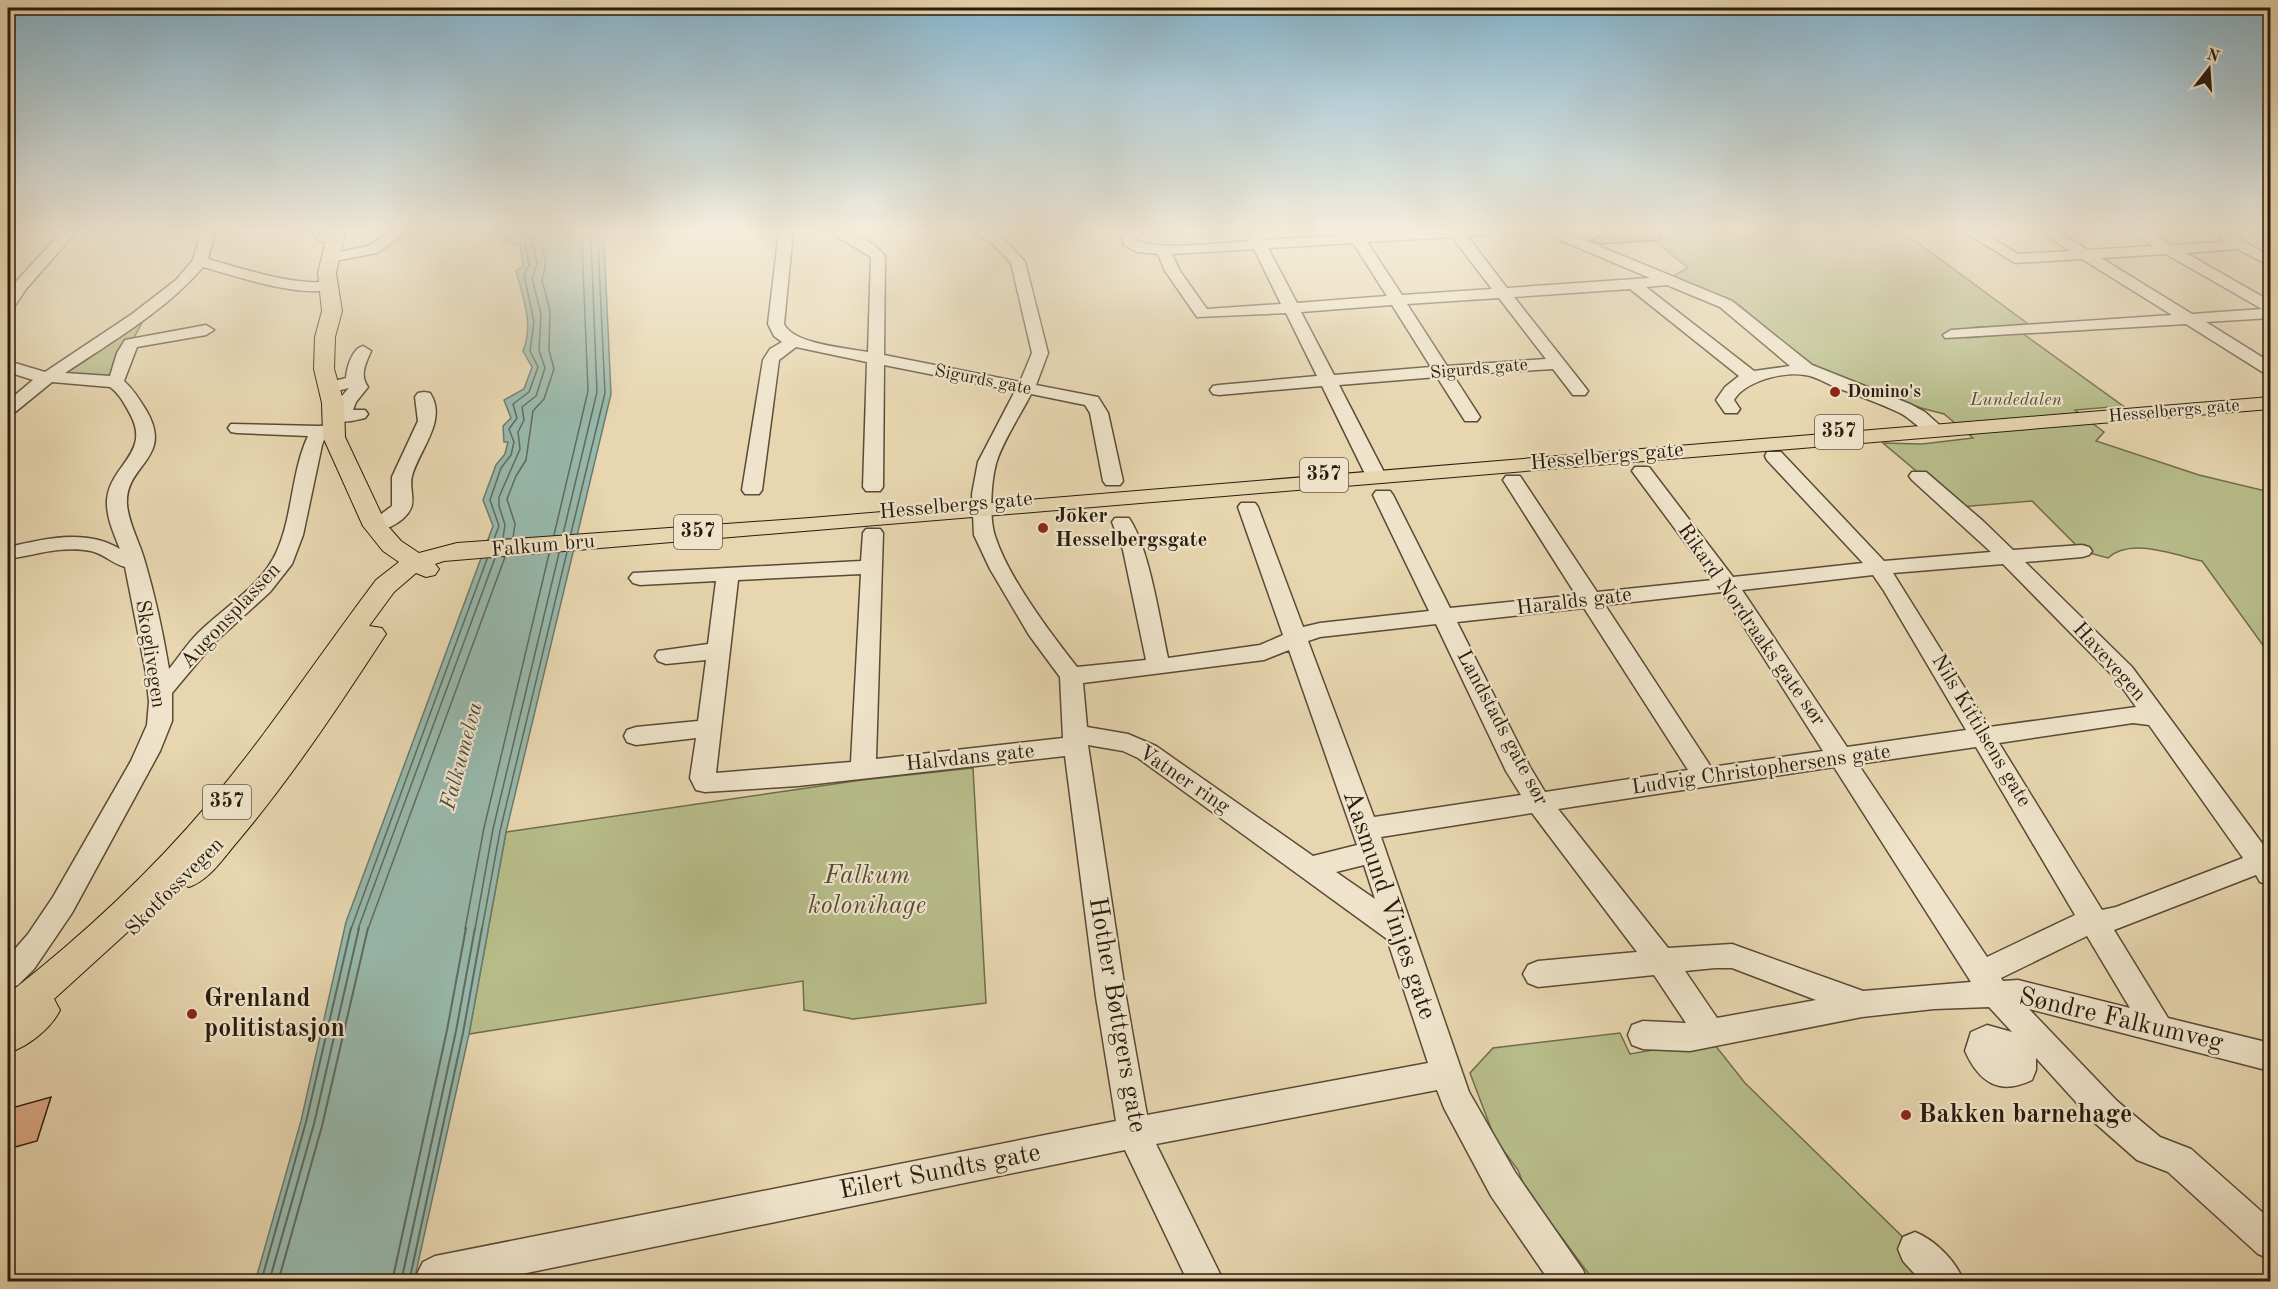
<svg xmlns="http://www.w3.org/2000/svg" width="2278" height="1289" font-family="'Old Standard TT',serif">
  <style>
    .green { fill: #b7bd8a; stroke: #706c4c; stroke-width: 1.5 }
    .water { fill: #97b9ad; stroke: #6b7a6d; stroke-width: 1.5 }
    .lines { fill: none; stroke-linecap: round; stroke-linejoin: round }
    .shore-far1 { stroke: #606a5e; stroke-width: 1.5 }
    .shore { stroke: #606a5e; stroke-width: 2 }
    .building { fill: #daa784; stroke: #2a1b0e; stroke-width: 1.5 }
    .minor-casing { stroke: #594a36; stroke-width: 3 }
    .major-casing { stroke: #2a1b0e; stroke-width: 2 }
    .minor { fill: #efe4cb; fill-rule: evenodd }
    .major { fill: #e7d6af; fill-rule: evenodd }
    .poi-dot { fill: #8f2418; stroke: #efe4cb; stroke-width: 2 }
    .labels { text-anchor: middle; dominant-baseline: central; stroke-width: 4.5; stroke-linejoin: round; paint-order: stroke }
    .far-street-label { font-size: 18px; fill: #2a1b0e; stroke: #efe4cb }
    .far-poi-label { font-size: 18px; font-weight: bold; fill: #2a1b0e; stroke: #efe4cb; text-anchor: start }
    .far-park-label { font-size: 18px; font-style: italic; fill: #544c33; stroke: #efe4cb }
    .shield { fill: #efe4cb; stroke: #655747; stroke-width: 1.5 }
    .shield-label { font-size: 20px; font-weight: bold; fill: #2a1b0e }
    .street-label { font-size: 21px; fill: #2a1b0e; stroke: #efe4cb }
    .poi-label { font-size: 21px; font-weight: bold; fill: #2a1b0e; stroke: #efe4cb; text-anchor: start }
    .water-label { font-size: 22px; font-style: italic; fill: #4b4a3e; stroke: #efe4cb }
    .near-park-label { font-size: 26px; font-style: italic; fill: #544c33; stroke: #efe4cb }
    .near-street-label { font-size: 26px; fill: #2a1b0e; stroke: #efe4cb }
    .near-poi-label { font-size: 26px; font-weight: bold; fill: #2a1b0e; stroke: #efe4cb; text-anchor: start }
  </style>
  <rect width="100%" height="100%" fill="#e7d6af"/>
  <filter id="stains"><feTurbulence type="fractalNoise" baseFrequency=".00333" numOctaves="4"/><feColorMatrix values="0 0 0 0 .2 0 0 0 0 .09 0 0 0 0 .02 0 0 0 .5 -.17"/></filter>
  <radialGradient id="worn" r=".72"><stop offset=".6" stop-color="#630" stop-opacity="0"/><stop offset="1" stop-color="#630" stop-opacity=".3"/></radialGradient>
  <path class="green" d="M1643 231H1902L2031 326 1976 327 1958 331 1967 338 2022 333 2123 406 2075 410 2104 432 2096 441 2199 475 2270 492V655L2202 561C2175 555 2130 537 2108 558L2082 551 2032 501 1959 507 1883 443 1922 444 1973 438 1944 414 1921 408 1809 364 1739 305 1673 276 1688 268Z
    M145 317 115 373 108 376 65 374Z
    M973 768 986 1003 853 1019 804 1010 803 981 469 1034 506 832 862 780Z
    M1620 1033 1630 1054 1711 1040 1745 1083 1915 1249 1926 1281H1594L1525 1188 1518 1170 1495 1139 1470 1073 1493 1048Z"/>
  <path class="water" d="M518 231H610L604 241 611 394 506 832 469 1034 414 1281 255 1282 301 1121 346 922 493 526 483 500 496 465 505 454 508 442H504L503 426 511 418 504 400 524 389 532 367 523 351C534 325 523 297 516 271L523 266 520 244 502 241 514 236Z"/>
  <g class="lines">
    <path class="shore-far1" d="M571 533 605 393 598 242 603 231
      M563 534 597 392 591 242 595 231
      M554 535 588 391 582 243 585 231
      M503 538 505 525 499 506V497L520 449 518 432 524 420 522 407 536 396 545 368 539 350 541 314 532 278 537 264 530 231
      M513 538 515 524 507 499 516 476 526 460 533 411 544 399 554 369 549 350 550 311 542 280 546 263 539 231
      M494 539 499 526 490 500 501 468 511 455 514 442 509 429 517 418 513 404 529 392 538 367 530 351 534 322 524 275 529 265 523 231
      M351 929 487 559
      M358 929 495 558
      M368 929 505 557
      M465 929 484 828 549 554
      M475 929 493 829 559 553
      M482 929 500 831 567 552"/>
    <path class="shore" d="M261 1282 306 1122 351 928
      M269 1282 314 1124 359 928
      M278 1282 322 1126 368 928
      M392 1282 447 1030 466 928
      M401 1282 456 1031 475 928
      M409 1282 463 1033 482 928"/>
  </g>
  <path class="building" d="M1611 231H1660V240L1601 244 1591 240Z
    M51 1097 37 1141 8 1149V1109Z"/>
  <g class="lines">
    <defs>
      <path id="minor" d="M62 231H77L26 289 14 307 8 309V293L15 283Z
        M201 231H215L208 259C241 268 296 287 329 281L337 286 334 289C299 298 239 277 203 267 165 311 113 341 65 373L110 376 117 353 125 340 206 325 214 330 206 335 137 347 124 381C133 389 140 400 146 410 175 459 124 464 127 505 129 525 140 543 145 562 155 596 163 633 169 669 179 657 187 644 198 633 225 606 261 587 277 551 293 515 291 473 308 436L237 433 231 432 228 428 231 424 319 426 337 425 340 429 337 433 326 435 322 445 303 535 292 564 270 592 213 644 172 693V721L160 751 72 913 34 969 18 985 8 989V957L28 934 53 897 131 761 147 725 149 702 146 673 125 567C113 564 104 554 91 551 64 545 34 555 8 559V547C44 539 86 528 120 549 114 534 106 517 107 500 110 464 153 453 129 412 124 403 119 393 110 387L52 382 14 413 8 414V401L33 380 8 372V361L45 372 132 314 176 280 193 260Z
        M312 231H326L328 234 339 236 341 239 334 243 319 241Z
        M392 231H408L377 253 329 262 322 258 324 255 368 246Z
        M779 231H793L784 324C793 344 846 348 868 352L871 257 828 231C847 230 873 240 885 256L884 355 1020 382 1032 353 1011 263 994 245 972 231H989L1004 239 1025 262 1048 353 1036 385 1098 397 1108 413 1123 481 1120 485H1106L1103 481 1090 413 1085 405 1031 394C1021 414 1001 444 996 464 991 482 989 518 995 536 1008 577 1050 633 1077 667L1146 660 1123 550 1112 522 1115 518H1129C1149 547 1160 621 1168 658L1260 645 1283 635 1238 507 1241 503H1255L1258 507 1303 627 1320 623 1429 611 1373 495 1376 491H1390L1393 495 1450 608 1576 595 1503 480 1506 476H1520L1597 592 1713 580 1632 471 1635 467H1649L1733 577 1863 563 1767 460 1765 456 1767 452H1781L1884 561 1991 552 1912 480 1909 476 1912 472H1926L1983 521 2013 550 2082 545 2089 547 2092 551 2089 555 2082 557 2025 562 2132 667 2270 854V885L2260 882 2256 875 2114 930 2168 1018 2270 1043V1071L2029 1009 2117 1101 2160 1137 2191 1149 2270 1219V1259L2258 1254 2168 1172 2137 1160 2095 1123 2036 1058V1070L2032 1080C1999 1096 1979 1082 1965 1051L1971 1032 1987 1025 2012 1032 1989 1007 1934 1009 1862 1017 1690 1051 1643 1049 1632 1045 1628 1035 1632 1025 1643 1021 1686 1023 1654 975 1538 987 1528 983 1523 974 1528 965 1538 961 1637 952 1532 813 1381 837 1469 1092 1515 1172 1583 1270 1588 1282H1550L1491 1196 1444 1108 1437 1090 1156 1144 1224 1282H1188L1125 1150 483 1282H421L417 1274 423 1262 435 1256 1116 1121 1096 997 1065 756 798 786 705 792 696 790 690 778 696 738 636 745 627 742 624 736 627 730 636 727 698 721 706 660 666 664 658 661 655 656 658 651 708 644 716 581 640 585 633 583 629 578 633 573 861 561 863 533 866 529H880L883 533 876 759 1063 738 1060 677 1029 635 990 569 974 535 972 494 978 462 1015 391 884 365 883 487 880 491H866L863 487 867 362 796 347 779 360 762 490 759 494H745L742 490 763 360 770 349 782 342 774 336 768 324ZM2003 564 2116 679 2136 707 1989 727 1893 573ZM861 574 851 762 716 773 738 580ZM1873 575 1884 591 1966 730 1847 747 1742 590ZM1722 592 1823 751 1711 767 1605 605ZM1584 608 1688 770 1545 792 1530 767 1457 622ZM1436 624 1506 771 1521 795 1374 817 1308 641 1320 637ZM1289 650 1357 845 1313 856 1156 746 1128 734 1087 727 1083 683 1264 660ZM2133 723 2149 725 2243 858 2116 907 2102 910 1999 743ZM1088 745 1123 751 1138 758 1387 939 1428 1063 1147 1115 1126 997ZM1976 747 2075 915 1987 957 1858 764ZM1834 767 1971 982 1863 991 1732 944 1668 948 1558 809ZM1364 865 1375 899 1336 872ZM2087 936 2130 1008 2018 980 2003 981 2001 978ZM1715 968H1732L1816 1000 1717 1018 1685 971Z
        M1129 231H1144L1136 240C1159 252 1223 242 1250 241L1247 231H1259L1264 240 1348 235 1346 231H1360L1362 234 1417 231H1492L1485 235 1467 236 1507 288 1650 278 1546 234 1544 231H1563L1732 301 1812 365 1910 404 1925 412 1946 431 1943 435C1927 439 1914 420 1900 413 1879 403 1856 395 1835 387 1826 383 1815 376 1805 375 1784 371 1745 381 1734 400L1740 409 1737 413H1725L1716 400 1725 387 1739 376 1630 289 1514 297 1585 387 1588 391 1585 395H1573L1553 369 1453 375 1480 417 1477 421H1465L1437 377 1339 385 1387 478 1384 482H1370L1367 478 1322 386 1219 395 1213 394 1210 390 1213 386 1219 385 1317 376 1286 313 1197 317 1165 271 1158 254 1137 252 1124 245 1122 238ZM1452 237 1492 289 1402 295 1367 242ZM1353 243 1387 296 1297 303 1268 248ZM1254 249 1281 304 1207 309 1180 271 1172 254ZM1667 285 1720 307 1790 366 1754 371 1646 287ZM1499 298 1546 359 1447 366 1407 304ZM1392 305 1431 367 1334 375 1301 312Z
        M1963 231H1980L2018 254 2069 251 2040 231H2057L2088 250 2153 246 2130 231H2147L2172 245 2223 242 2220 238 2222 235H2232L2270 256V266L2237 249 2186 253 2270 301V318L2206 322 2270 362V374L2264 373 2186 324 1945 338 1943 335 1951 330 2172 315 2082 259 2015 263ZM2166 254 2262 309 2192 314 2101 258Z
        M363 346 371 351C366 363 359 375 368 387L356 402 353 410H365L368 414 365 418C356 420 347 423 338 421 330 408 341 397 349 388L329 393 323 392 320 388 323 384 346 378C347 367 352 349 363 346Z
        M424 392 430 393C448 420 419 450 412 476 409 486 415 499 411 508 405 522 382 534 368 530L365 526 392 506V477L418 421 415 397 418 393Z
        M1915 1232C1935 1240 1956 1261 1964 1282H1922L1903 1261 1898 1249 1903 1237Z"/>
      <path id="major" d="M328 231H346L336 273 342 311 335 337 334 369 344 403 345 437 386 524 401 541 419 553 457 543 810 518 2270 397V409L444 561 435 564 439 569 435 575 426 577 416 573 394 592 369 626 382 628 386 634 382 640C337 709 291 778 238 841 224 857 210 880 189 887L177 882 132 928 54 999 60 1010C51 1029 27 1047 8 1053V994C81 937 149 874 209 803 269 732 320 654 376 580L399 562 383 551 363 526 323 437 322 403 314 369 315 337 322 311 318 273Z"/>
    </defs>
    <use href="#minor" class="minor-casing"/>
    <use href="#major" class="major-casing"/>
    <use href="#minor" class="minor"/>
    <use href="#major" class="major"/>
  </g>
  <linearGradient id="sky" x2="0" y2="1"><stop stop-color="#87b6d0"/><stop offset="0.56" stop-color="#f4eddb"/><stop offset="1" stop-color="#f4eddb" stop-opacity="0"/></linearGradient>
  <rect width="2278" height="411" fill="url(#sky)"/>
  <g class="poi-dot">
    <circle cx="1835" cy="392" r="6"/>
    <circle cx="1043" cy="528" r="6"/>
    <circle cx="192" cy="1014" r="6"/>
    <circle cx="1906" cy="1115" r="6"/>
  </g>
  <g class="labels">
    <g class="far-street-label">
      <text transform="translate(1479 369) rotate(-5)">Sigurds gate</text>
      <text transform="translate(983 380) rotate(11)">Sigurds gate</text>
      <text transform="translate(2174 411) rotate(-5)">Hesselbergs gate</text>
    </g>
    <g class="far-poi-label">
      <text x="1847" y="392">Domino's</text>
    </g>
    <g class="far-park-label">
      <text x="2016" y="400">Lundedalen</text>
    </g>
    <g class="shield">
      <rect x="1815" y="415" width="48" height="34" rx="4.5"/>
      <rect x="1300" y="458" width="48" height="34" rx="4.5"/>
      <rect x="674" y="515" width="48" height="34" rx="4.5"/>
      <rect x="203" y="785" width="48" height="34" rx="4.5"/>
    </g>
    <g class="shield-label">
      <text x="1839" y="432">357</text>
      <text x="1324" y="475">357</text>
      <text x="698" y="532">357</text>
      <text x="227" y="802">357</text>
    </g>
    <g class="street-label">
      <text transform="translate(1607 457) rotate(-5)">Hesselbergs gate</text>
      <text transform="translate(956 506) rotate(-5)">Hesselbergs gate</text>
      <text transform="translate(543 546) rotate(-5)">Falkum bru</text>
      <text transform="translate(1574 602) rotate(-7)">Haralds gate</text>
      <text transform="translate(231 616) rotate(-47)">Augonsplassen</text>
      <text transform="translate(1751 625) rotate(55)">Rikard Nordraaks gate sør</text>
      <text transform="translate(150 654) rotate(81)">Skoglivegen</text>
      <text transform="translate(2109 662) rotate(48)">Havevegen</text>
      <text transform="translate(1502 728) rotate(62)">Landstads gate sør</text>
      <text transform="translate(1981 731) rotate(59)">Nils Kittilsens gate</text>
      <text transform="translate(970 758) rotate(-6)">Halvdans gate</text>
      <text transform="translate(1761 770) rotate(-8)">Ludvig Christophersens gate</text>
      <text transform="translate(1184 780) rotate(34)">Vatner ring</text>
      <text transform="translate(175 887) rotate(-45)">Skotfossvegen</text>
    </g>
    <g class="poi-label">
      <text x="1055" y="516">Joker<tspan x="1055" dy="24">Hesselbergsgate</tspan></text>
    </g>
    <g class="water-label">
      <text transform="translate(462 756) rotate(-75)">Falkumelva</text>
    </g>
    <g class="near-park-label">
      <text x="867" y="876">Falkum<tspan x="867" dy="30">kolonihage</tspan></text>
    </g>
    <g class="near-street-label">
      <text transform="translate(1389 905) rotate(71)">Aasmund Vinjes gate</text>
      <text transform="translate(1117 1015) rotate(80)">Hother Bøttgers gate</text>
      <text transform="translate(2121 1020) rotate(13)">Søndre Falkumveg</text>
      <text transform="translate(940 1172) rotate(-11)">Eilert Sundts gate</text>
    </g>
    <g class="near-poi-label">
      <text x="204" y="999">Grenland<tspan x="204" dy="30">politistasjon</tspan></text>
      <text x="1918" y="1115">Bakken barnehage</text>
    </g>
  </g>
  <rect width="2278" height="1289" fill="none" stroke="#e7d6af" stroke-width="30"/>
  <rect x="9" y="9" width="2260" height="1271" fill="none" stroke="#2a1b0e" stroke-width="3"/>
  <rect x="15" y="15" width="2248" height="1259" fill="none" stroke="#2a1b0e" stroke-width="1.5"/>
  <g transform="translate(2209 69) rotate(17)" stroke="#efe4cb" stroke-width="4.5" paint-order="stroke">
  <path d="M0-4.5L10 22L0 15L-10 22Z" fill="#2a1b0e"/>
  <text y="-9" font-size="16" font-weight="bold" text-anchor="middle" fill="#2a1b0e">N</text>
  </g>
  <rect width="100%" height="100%" filter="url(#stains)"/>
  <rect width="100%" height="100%" fill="url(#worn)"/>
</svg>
